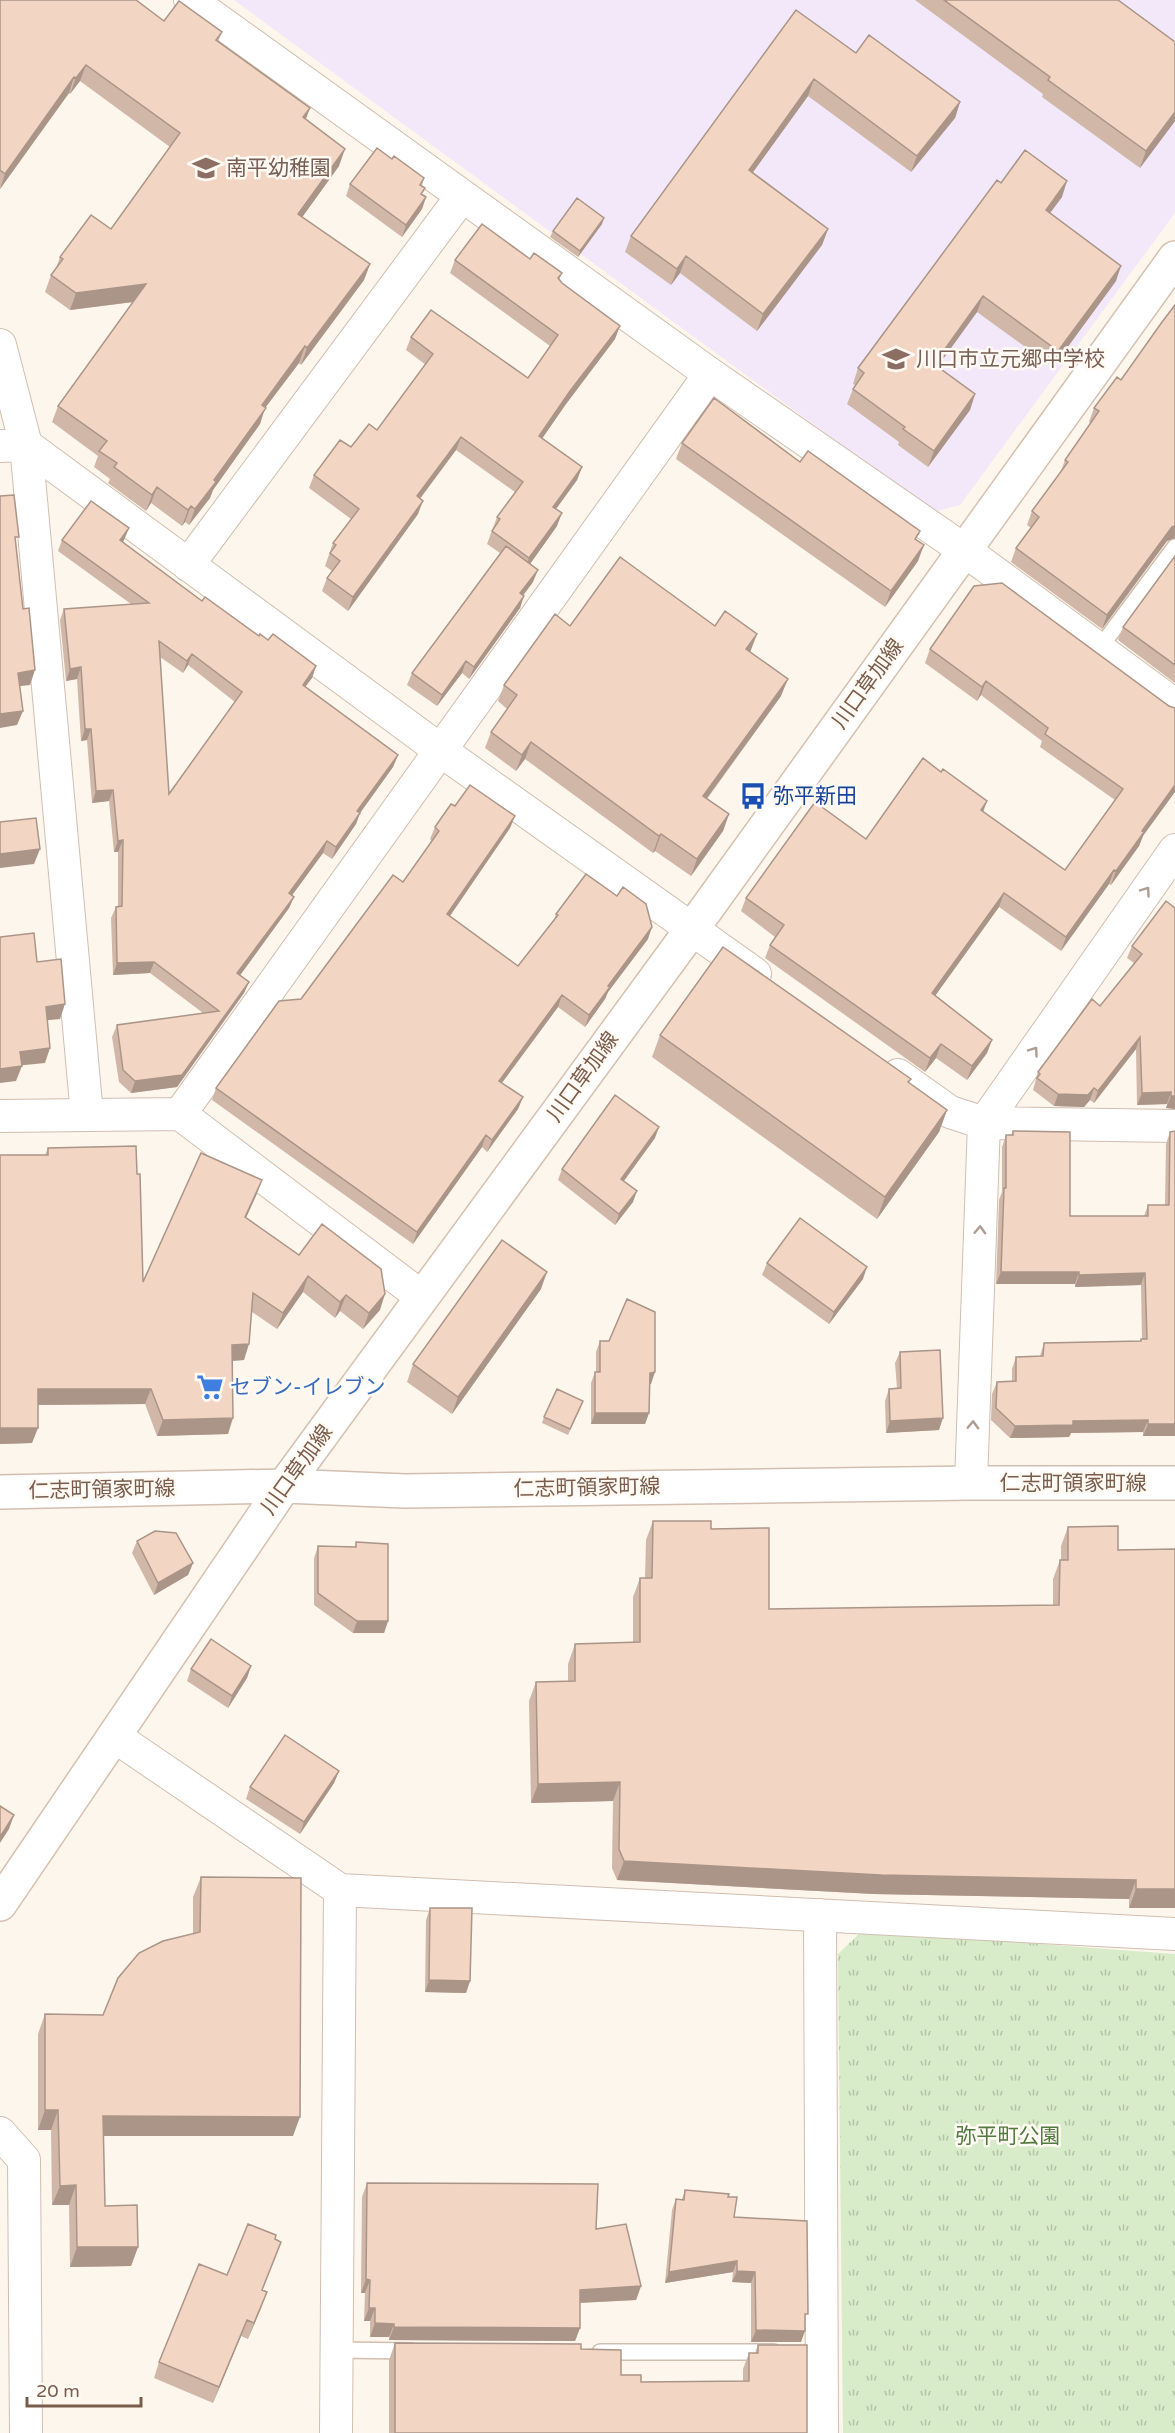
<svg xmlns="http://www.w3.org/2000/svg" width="1175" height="2433" font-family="'Varela Round','Noto Sans JP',sans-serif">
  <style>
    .education { fill: #f3e8fa }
    .park { fill: url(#park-tufts) }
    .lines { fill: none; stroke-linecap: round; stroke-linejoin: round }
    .service-casing { stroke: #d1beb0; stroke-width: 18 }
    .minor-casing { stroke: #d1beb0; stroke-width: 34 }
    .tertiary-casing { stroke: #d1beb0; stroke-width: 36 }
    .secondary-casing { stroke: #d6c0b0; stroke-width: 36 }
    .service { stroke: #fff; stroke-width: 15 }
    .minor { stroke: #fff; stroke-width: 32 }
    .tertiary { stroke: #fff; stroke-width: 33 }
    .secondary { stroke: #fff; stroke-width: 33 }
    .wall { fill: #d1b7a8; fill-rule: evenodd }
    .shaded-wall { fill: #aa9588 }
    .building { fill: #f3d5c3; stroke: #aa9588; stroke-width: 1.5; fill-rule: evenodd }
    .oneway { stroke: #af9d94 }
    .labels { text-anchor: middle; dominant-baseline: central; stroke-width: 5; stroke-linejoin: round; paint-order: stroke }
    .education-label { font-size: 21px; fill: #785e54; stroke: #fffaf3; text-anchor: start }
    .street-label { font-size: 21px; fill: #7a5c4d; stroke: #fffaf3 }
    .transit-label { font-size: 21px; fill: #164399; stroke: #fffaf3; text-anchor: start }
    .shop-label { font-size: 21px; fill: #366cbe; stroke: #fffaf3; text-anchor: start }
    .park-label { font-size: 21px; fill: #537a41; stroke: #fffaf3 }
  </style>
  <defs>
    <pattern id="park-tufts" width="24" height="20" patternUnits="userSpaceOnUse" patternTransform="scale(1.5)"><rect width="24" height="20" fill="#d8ecc9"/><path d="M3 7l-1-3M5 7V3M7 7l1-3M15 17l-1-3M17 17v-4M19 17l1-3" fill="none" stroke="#b4c2a5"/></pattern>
  </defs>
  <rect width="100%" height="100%" fill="#fdf6ec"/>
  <path class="education" d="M234 0H1175V213L960 505 933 512Z"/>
  <path class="park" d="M862 1931 1175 1954V2433H843L838 1954Z"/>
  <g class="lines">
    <defs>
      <path id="service" d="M1099 649 1175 547
        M337 2350 411 2351
        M600 2352H774"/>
      <path id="minor" d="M190 0 710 374 964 550 1175 705
        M0 345 26 445 87 1115
        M0 446 26 445 440 750 755 974
        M188 565 462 196
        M898 1075 950 1112 984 1123 1175 1126
        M180 1114 710 374
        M0 1116 180 1114 422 1297
        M971 1483 984 1123 1175 850
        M114 1736 340 1890 1175 1934
        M820 1915 822 2433
        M0 2133 24 2160 26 2433
        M336 2433 340 1890"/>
      <path id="tertiary" d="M0 1492 284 1486 405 1491 971 1483H1175"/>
      <path id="secondary" d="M0 1904 284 1486 692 929 1175 258"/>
    </defs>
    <use href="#service" class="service-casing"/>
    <use href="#minor" class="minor-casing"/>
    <use href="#tertiary" class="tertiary-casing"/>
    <use href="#secondary" class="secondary-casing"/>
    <use href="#service" class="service"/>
    <use href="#minor" class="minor"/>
    <use href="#tertiary" class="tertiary"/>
    <use href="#secondary" class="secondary"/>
  </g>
  <path class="wall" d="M0 0 164 21 222 32 218 42 310 108 305 119 339 166 302 217 370 264 364 280 301 365 299 363 265 408 260 424 213 490 210 498 189 525 185 522 182 526 151 503 146 511 108 483 110 479 94 467 98 456 52 422 58 406 134 302 70 310 45 292 51 275 56 268 60 257 111 229 170 147 80 81 70 94 69 93 0 189Z
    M915 0H1118L1175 121 1140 168 1042 97 1043 94Z
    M796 10 856 53 960 102 955 118 911 172 808 96 753 172 828 229 822 245 757 331 680 273 671 285 625 252 631 236Z
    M392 159 424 178 422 186V194L426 197 422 209 402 237 346 196 350 184Z
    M1001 183 1062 197 1050 213 1116 281 1053 367 977 312 937 367 975 394 970 410 928 467 898 445 899 442 847 404 853 389 855 385 853 384 858 368Z
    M602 224 578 257 550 237 553 231Z
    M530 259 562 273 559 280 615 339 566 404 542 438 582 467 577 480 556 509 557 526 530 564 533 582 523 595 520 608 469 679 462 673 437 706 407 685 412 673 500 553 487 544 497 517 515 492 456 450 420 499 418 514 348 611 322 591 327 578 332 571 325 566 333 543 351 519 309 488 314 475 351 447 377 430 426 365 406 350 411 337 528 378 550 346 450 273 455 260Z
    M1175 305V538L1167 541 1102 629 1011 562 1016 548 1031 528 1027 525 1032 511 1061 471 1065 460 1091 423 1089 422 1094 408 1121 380Z
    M682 443 800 462 917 540 918 561 885 607 676 459Z
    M129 528 123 542 202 601 259 636 268 640 316 666 312 678 305 687 398 755 393 767 360 813 356 824 332 859 323 853 292 895 294 897 289 908 240 975 249 982 244 993 177 1087 131 1093 119 1082 112 1037 117 1025 203 1013 150 973 113 975 111 918 116 907H118V852H114L109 801 92 803 87 740 81 741 77 679 66 681 60 620 64 609 131 604 58 551 62 540ZM160 657 183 673 188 665 235 702 169 794Z
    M1175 556V683L1118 640 1123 627Z
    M570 626H715L751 650 750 652 781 696 707 799 729 814 723 831 691 876 655 851 653 853 525 759 516 771 485 748 491 732 507 709 498 701 504 685Z
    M930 649 1169 706 1143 836 1139 846 1111 885 1109 884 1061 951 999 907 935 996 992 1040 987 1053 967 1080 936 1058 925 1072 765 958 770 945 775 937 741 911 746 898 866 839 983 812 1065 870 1115 800 1040 747 1042 741 981 695 977 701 925 663Z
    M455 806 515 816 510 828 450 916 518 966 554 920 556 914 648 939 608 992 605 999 585 1027 558 1007 502 1083 523 1097 518 1109 487 1152 482 1147 413 1244 212 1100 216 1088 301 999 403 882 432 841 430 839 435 827Z
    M1175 908V1109L1166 1108 1167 1104 1137 1105 1136 1049 1094 1103 1090 1100 1084 1107 1054 1106 1033 1090 1038 1072 1100 1006 1134 963 1127 958 1132 946Z
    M660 1035 909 1083 947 1110 939 1132 877 1219 652 1057Z
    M1013 1131 1070 1216H1144L1148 1205H1165L1166 1144 1170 1132 1175 1436H1143V1432L1071 1433 1069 1437 1010 1438 991 1420 992 1394 997 1382 1012 1381V1369L1016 1357 1040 1356 1044 1343 1140 1341 1141 1339H1142L1141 1285 1075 1287V1284H996L999 1200 1002 1192V1147L1006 1135H1011Z
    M655 1138 624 1181 633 1202 615 1225 558 1180 562 1169Z
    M48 1148 137 1174 143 1282 262 1180 246 1218 380 1310 363 1329 340 1311 335 1318 303 1292 277 1329 252 1312 244 1360 233 1361 228 1434 157 1436 145 1404 38 1405 32 1443 0 1444V1155H45Z
    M767 1263 863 1279 829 1324 762 1275Z
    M541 1289 452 1414 407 1382 413 1364Z
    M600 1341 651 1384H650L649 1413 645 1424H591V1383L595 1372H596V1352Z
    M900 1352 939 1430 886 1433 885 1401 889 1389 897 1388 895 1363Z
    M581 1407 568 1435 542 1423 544 1417Z
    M653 1521 711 1529 769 1609 1053 1605V1579L1060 1560H1061V1546L1068 1527 1118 1550 1175 1549V1908H1129V1899L874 1894 617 1880 612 1868 613 1801 531 1803 529 1701 536 1682 568 1681V1664L575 1644 633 1643V1597L640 1578H645L646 1540Z
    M137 1541 193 1563 188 1575 154 1595 132 1553Z
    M356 1542 388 1621 384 1633H353L314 1605V1558L318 1546 355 1547Z
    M251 1666 247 1678 228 1708 187 1681 191 1669Z
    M339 1771 334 1783 300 1834 246 1799 250 1787Z
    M201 1877 293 2136H103L105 2206 138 2247 131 2266 70 2267 69 2205H52L51 2130H38V2034L45 2014 103 2015 193 1934V1897Z
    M430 1908 470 1981 466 1993 425 1992 426 1920Z
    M367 2183 596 2229 641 2286 636 2300 580 2303V2328L575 2341 389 2340V2337H370V2321H364L365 2293H361L362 2197Z
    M685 2190 728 2197 734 2217 805 2321 801 2342H751V2283L732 2282 733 2272 665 2283 672 2210 676 2199H682Z
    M275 2239 281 2242 262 2290 261 2308 248 2339 241 2336 213 2403 154 2378 159 2362 227 2275Z
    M395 2343 581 2349 621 2375 641 2382 743 2381V2369L749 2353H755L758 2345 807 2433H389V2360Z"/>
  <path class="shaded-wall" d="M86 65 80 81 70 94 76 78Z
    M74 77 69 93 0 189 5 174Z
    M814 79 808 96 743 186 749 170Z
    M960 102 955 118 911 172 917 156Z
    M310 108 304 124 303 117Z
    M1175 112V121L1140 168 1146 151Z
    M345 149 339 166 293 230 298 214Z
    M1067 181 1062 197 1041 225 1046 210Z
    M426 197 422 209 402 237 406 225Z
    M604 218 602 224 578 257 580 251Z
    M828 229 822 245 757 331 763 314Z
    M686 256 680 273 671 285 677 269Z
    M370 264 364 280 301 365 307 348Z
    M1121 266 1116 281 1053 367 1058 351Z
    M146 284 140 301 70 310 76 293Z
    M983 296 977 312 928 380 934 364Z
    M620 326 615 339 566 404 535 449 539 436 570 391Z
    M305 346 299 363 265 408 260 424 213 490 210 498 189 525 195 509 262 405Z
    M975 394 970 410 928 467 934 451Z
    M461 437 456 450 412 509 417 496Z
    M582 467 577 480 548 520 553 507Z
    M157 487 151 503 146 511 152 495Z
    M423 501 418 514 348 611 353 597Z
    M191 506 185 522 182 526 188 510Z
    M562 513 557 526 525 571 529 558Z
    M1175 526V538L1167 541 1102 629 1107 615 1172 527Z
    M129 528 124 540 116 552 120 540Z
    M924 545 918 561 885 607 891 591Z
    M538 570 533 582 516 605 520 593Z
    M524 596 520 608 469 679 474 667Z
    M757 634 751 650 740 666 746 649Z
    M192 654 188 665 183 673 187 661Z
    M466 661 462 673 437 706 442 695Z
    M316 666 312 678 298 696 303 685Z
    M81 667 77 679 66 681 70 669Z
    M35 670 30 685 12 687 18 673Z
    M788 679 781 696 696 813 703 796Z
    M986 681 981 695 977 701 982 687Z
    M23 711 17 725 0 728V714Z
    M85 729H91L87 740 81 741Z
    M531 742 525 759 516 771 522 755Z
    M398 755 393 767 360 813 356 824 332 859 336 847 357 811Z
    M1175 785V792L1143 836 1139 846 1111 885 1116 871 1142 831Z
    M113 790 109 801 92 803 96 791Z
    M987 801 982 815 981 810Z
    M729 814 723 831 691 876 697 859Z
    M515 816 510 828 443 926 447 914Z
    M661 834 655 851 653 853 659 836Z
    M123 840 118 852H114L118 841Z
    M327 841 323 853 285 905 289 893Z
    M40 849 34 864 0 868V854Z
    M1114 870 1109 884 1061 951 1066 937Z
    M1004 893 999 907 927 1007 932 993Z
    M294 897 289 908 233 985 237 973Z
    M652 927 648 939 608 992 605 999 585 1027 589 1015 608 986Z
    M154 962 150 973 113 975 117 963Z
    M249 982 244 993 177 1087 131 1093 135 1081 182 1075Z
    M562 995 558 1007 495 1092 499 1081Z
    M65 1004 60 1019 40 1021 46 1007Z
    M1140 1037 1136 1049 1094 1103 1098 1091Z
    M992 1040 987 1053 967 1080 972 1066Z
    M941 1044 936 1058 925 1072 930 1058Z
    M50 1048 45 1063 15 1066 20 1052Z
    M22 1066 16 1081 0 1083V1069Z
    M1094 1088 1090 1100 1084 1107 1054 1106 1058 1094Z
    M1171 1092 1167 1104 1137 1105 1142 1093Z
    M1171 1096H1175V1109L1166 1108Z
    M523 1097 518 1109 487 1152 492 1140Z
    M947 1110 939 1132 877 1219 885 1197Z
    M659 1127 655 1138 617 1190 621 1179Z
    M486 1135 482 1147 413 1244 417 1232Z
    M262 1180 256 1196 239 1233 245 1217Z
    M637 1191 633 1202 615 1225 619 1214Z
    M867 1267 863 1279 829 1324 834 1312Z
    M547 1272 541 1289 452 1414 458 1397Z
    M1001 1272H1079L1075 1284H996Z
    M1145 1273 1141 1285 1075 1287 1079 1275Z
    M308 1276 303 1292 277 1329 283 1313Z
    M385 1294 380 1310 363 1329 369 1313Z
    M346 1295 340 1311 335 1318 340 1302Z
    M249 1344 244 1360 227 1361 232 1345Z
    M655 1372 651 1384H646L650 1373Z
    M38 1389H151L145 1404 32 1405Z
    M595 1413H649L645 1424H591Z
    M233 1418 228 1434 157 1436 163 1420Z
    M943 1418 939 1430 886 1433 890 1421Z
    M1148 1420 1143 1432 1071 1433 1069 1437 1010 1438 1015 1426 1073 1421Z
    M1148 1424H1175V1436H1143Z
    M0 1428H38L32 1443 0 1444Z
    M193 1563 188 1575 154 1595 158 1583Z
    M357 1621H388L384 1633H353Z
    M251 1666 247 1678 228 1708 232 1696Z
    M339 1771 334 1783 300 1834 304 1822Z
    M620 1782 613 1801 531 1803 538 1784Z
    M14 1815 9 1829 0 1843V1837Z
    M624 1861 1136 1880 1129 1899 874 1894 617 1880Z
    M1136 1889H1175V1908H1129Z
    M429 1980 470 1981 466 1993 425 1992Z
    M45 2110H58L51 2130H38Z
    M103 2116 300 2117 293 2136H96Z
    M76 2185 69 2205H52L60 2186Z
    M77 2247H138L131 2266 70 2267Z
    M737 2261 733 2272 665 2283 669 2272Z
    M737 2271 755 2272 751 2283 732 2282Z
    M366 2279 370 2280 365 2293H361Z
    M641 2286 636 2300 575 2303 580 2290Z
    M267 2292 261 2308 248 2339 254 2323Z
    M369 2308H375L370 2321H364Z
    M247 2320 241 2336 213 2403 219 2387Z
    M375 2323 394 2324 389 2337H370Z
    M394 2327 580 2328 575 2341 389 2340Z
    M756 2330 805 2331 801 2342H751Z"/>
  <path class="building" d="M0 0H136L164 21 179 1 222 32 216 40 310 108 303 117 345 149 298 214 370 264 307 348 305 346 262 405 266 408 214 480 216 482 195 509 191 506 188 510 157 487 152 495 114 467 117 463 99 451 107 441 58 406 146 284 76 293 51 275 63 259 60 257 91 215 111 229 180 133 86 65 76 78 74 77 5 174 0 170Z
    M944 0H1118L1175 42V112L1146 151 1048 80 1050 77Z
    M796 10 856 53 869 35 960 102 917 156 814 79 749 170 828 229 763 314 686 256 677 269 631 236Z
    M377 148 392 159 394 156 424 178 420 185 425 188 421 194 426 197 406 225 350 184Z
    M1025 150 1067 181 1046 210 1121 266 1058 351 983 296 934 364 975 394 934 451 903 429 905 427 853 389 864 373 858 368 997 180 1001 183Z
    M577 198 604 218 580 251 553 231Z
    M482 224 530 259 534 253 562 273 558 278 562 283 620 326 570 391 539 436 582 467 553 507 562 513 529 558 492 531 500 519 497 517 523 482 461 437 417 496 423 501 353 597 327 578 340 561 330 553 336 545 333 543 359 509 314 475 340 440 351 447 369 424 377 430 433 354 411 337 431 310 528 378 558 335 455 260Z
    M1175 305V526L1172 527 1107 615 1016 548 1039 517 1032 511 1068 462 1065 460 1099 411 1094 408 1117 377 1121 380 1162 322Z
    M714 398 800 462 808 451 920 531 915 539 924 545 891 591 682 443Z
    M14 495 19 537H15L23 609 29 608 35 670 18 673 23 711 0 714V496Z
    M91 501 129 528 120 540 202 601 205 597 259 636 260 634 268 640 273 634 316 666 303 685 398 755 357 811 360 813 336 847 327 841 289 893 294 897 237 973 249 982 182 1075 135 1081 123 1070 117 1025 219 1011 154 962 117 963 116 907 122 906 123 840 118 841 113 790 96 791 91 729H85L81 667 70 669 64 609 149 603 62 540ZM159 641 187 661 192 654 242 692 169 794Z
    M506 546 538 570 520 593 524 596 474 667 466 661 442 695 412 673Z
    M1175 556V665L1123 627Z
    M620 557 715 626 725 611 757 634 746 649 788 679 703 796 729 814 697 859 661 834 659 836 531 742 522 755 491 732 517 695 504 685 555 614 570 626Z
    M1002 583 1169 706 1175 708V785L1142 831 1144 832 1116 871 1114 870 1066 937 1004 893 932 993 992 1040 972 1066 941 1044 930 1058 770 945 784 925 746 898 815 802 866 839 923 758 941 772 943 769 987 801 981 810 1065 870 1123 789 1045 734 1048 728 986 681 982 687 930 649 974 586Z
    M470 785 515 816 447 914 518 966 558 915 556 914 586 874 617 896 623 887 646 904 652 927 608 986 610 987 589 1015 562 995 499 1081 523 1097 492 1140 486 1135 417 1232 216 1088 279 1001 301 999 393 875 403 882 439 831 435 827 451 804 455 806Z
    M36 818 40 849 0 854V822Z
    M1166 901 1175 908V1096H1171V1092L1142 1093 1140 1037 1098 1091 1094 1088 1088 1095 1058 1094 1037 1078 1040 1074 1038 1072 1092 999 1100 1006 1142 954 1132 946Z
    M34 933 37 962 61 959 65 1004 46 1007 50 1048 20 1052 22 1066 0 1069V937Z
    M723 947 911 1079 908 1082 947 1110 885 1197 660 1035Z
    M615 1095 659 1127 621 1179 637 1191 619 1214 562 1169Z
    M1013 1131 1070 1132V1216H1148V1205H1169L1170 1132 1175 1131V1424H1148V1420L1073 1421V1425L1015 1426 996 1408 997 1382 1016 1381V1357L1043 1356 1044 1343 1141 1341V1339H1147L1145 1273 1079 1275V1272H1001L1004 1188H1006V1135H1013Z
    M136 1146 137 1174H140L143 1282 201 1153 262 1180 245 1217 299 1255 322 1224 381 1269 385 1294 369 1313 346 1295 340 1302 308 1276 283 1313 253 1293 249 1344 232 1345 233 1418 163 1420 151 1389H38V1428H0V1155H48V1148Z
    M800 1218 867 1267 834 1312 767 1263Z
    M502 1240 547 1272 458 1397 413 1364Z
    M627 1299 655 1312V1372L650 1373 649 1413H595V1372H600V1341H609Z
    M940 1350 943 1418 890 1421 889 1389 901 1388 900 1352Z
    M557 1389 583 1401 570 1429 544 1417Z
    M653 1521H711V1529L769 1528V1609L1059 1605 1060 1560H1068V1527L1118 1526V1550L1175 1549V1889H1136V1880L881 1875 624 1861 619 1849 620 1782 538 1784 536 1682 575 1681V1644L640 1642V1578H652Z
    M155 1531 176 1533 193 1563 158 1583 137 1541Z
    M356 1542 388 1544V1621H357L318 1593V1546L356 1547Z
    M211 1639 251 1666 232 1696 191 1669Z
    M285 1735 339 1771 304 1822 250 1787Z
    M0 1806 14 1815 0 1837Z
    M201 1877 301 1878 300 2117 103 2116 105 2206 137 2205 138 2247H77L76 2185 60 2186 58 2110H45V2014L103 2015 118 1978 139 1953 163 1941 200 1932Z
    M430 1908H472L470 1981 429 1980Z
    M367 2183 598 2184 596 2229 626 2224 641 2286 580 2290V2328L394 2327V2324L375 2323V2308H369L370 2280 366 2279Z
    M685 2190 729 2194 728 2197H737L734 2217 807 2221 808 2314H805V2331L756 2330 755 2272 737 2271V2261L669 2272 676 2199 684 2200Z
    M248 2224 276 2235 275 2239 281 2242 262 2290 267 2292 254 2323 247 2320 219 2387 159 2362 199 2264 227 2275Z
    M395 2343 581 2344V2349L621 2350V2375H641V2382L749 2381V2353H758V2345H807V2433H395Z"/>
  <defs><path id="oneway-chevron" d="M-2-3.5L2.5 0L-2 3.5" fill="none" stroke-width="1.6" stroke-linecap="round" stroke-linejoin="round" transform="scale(1.5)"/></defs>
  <g class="oneway">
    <use href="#oneway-chevron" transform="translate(1146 891) rotate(-55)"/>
    <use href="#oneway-chevron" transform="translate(1034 1051) rotate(-55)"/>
    <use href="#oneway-chevron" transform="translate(980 1230) rotate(-88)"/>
    <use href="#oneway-chevron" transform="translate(973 1425) rotate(-88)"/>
  </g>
  <defs>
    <symbol id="school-bare" viewBox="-9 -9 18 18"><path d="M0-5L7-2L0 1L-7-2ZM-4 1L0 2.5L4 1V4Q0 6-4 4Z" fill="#8d6e63" stroke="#fffaf3" stroke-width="2.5" paint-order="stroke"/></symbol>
    <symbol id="bus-bare" viewBox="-9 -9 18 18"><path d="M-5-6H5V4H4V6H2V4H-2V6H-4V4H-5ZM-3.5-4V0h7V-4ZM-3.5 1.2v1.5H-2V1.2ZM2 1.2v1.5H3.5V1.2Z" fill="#1a4fb4" stroke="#fffaf3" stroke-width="2.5" paint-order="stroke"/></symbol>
    <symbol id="supermarket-bare" viewBox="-9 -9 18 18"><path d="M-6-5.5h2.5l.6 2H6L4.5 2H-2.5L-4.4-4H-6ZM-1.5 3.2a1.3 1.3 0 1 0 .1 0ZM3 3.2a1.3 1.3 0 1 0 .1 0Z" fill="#3f7fe0" stroke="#fffaf3" stroke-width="2.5" paint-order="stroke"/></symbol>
  </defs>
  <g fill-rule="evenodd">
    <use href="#school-bare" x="187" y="149" width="38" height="38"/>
    <use href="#school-bare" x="877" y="340" width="38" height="38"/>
    <use href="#bus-bare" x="734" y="777" width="38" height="38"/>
    <use href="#supermarket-bare" x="191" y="1368" width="38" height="38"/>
  </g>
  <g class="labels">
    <g class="education-label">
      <text x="226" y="168">南平幼稚園</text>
      <text x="916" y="359">川口市立元郷中学校</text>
    </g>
    <g class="street-label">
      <text transform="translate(868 684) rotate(-54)">川口草加線</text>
      <text transform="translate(583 1077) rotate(-54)">川口草加線</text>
      <text transform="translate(297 1470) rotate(-54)">川口草加線</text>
      <text x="1073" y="1483">仁志町領家町線</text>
      <text transform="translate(587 1488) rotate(-1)">仁志町領家町線</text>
      <text transform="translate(102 1490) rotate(-1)">仁志町領家町線</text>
    </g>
    <g class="transit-label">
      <text x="773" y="796">弥平新田</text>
    </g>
    <g class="shop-label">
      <text x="230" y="1387">セブン-イレブン</text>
    </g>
    <g class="park-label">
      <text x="1008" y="2136">弥平町公園</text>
    </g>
  </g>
  <path d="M27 2397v9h114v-9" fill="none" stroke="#7a5c4d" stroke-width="3"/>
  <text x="36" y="2397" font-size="18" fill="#7a5c4d" stroke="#fffaf3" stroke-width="4.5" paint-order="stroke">20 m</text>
</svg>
